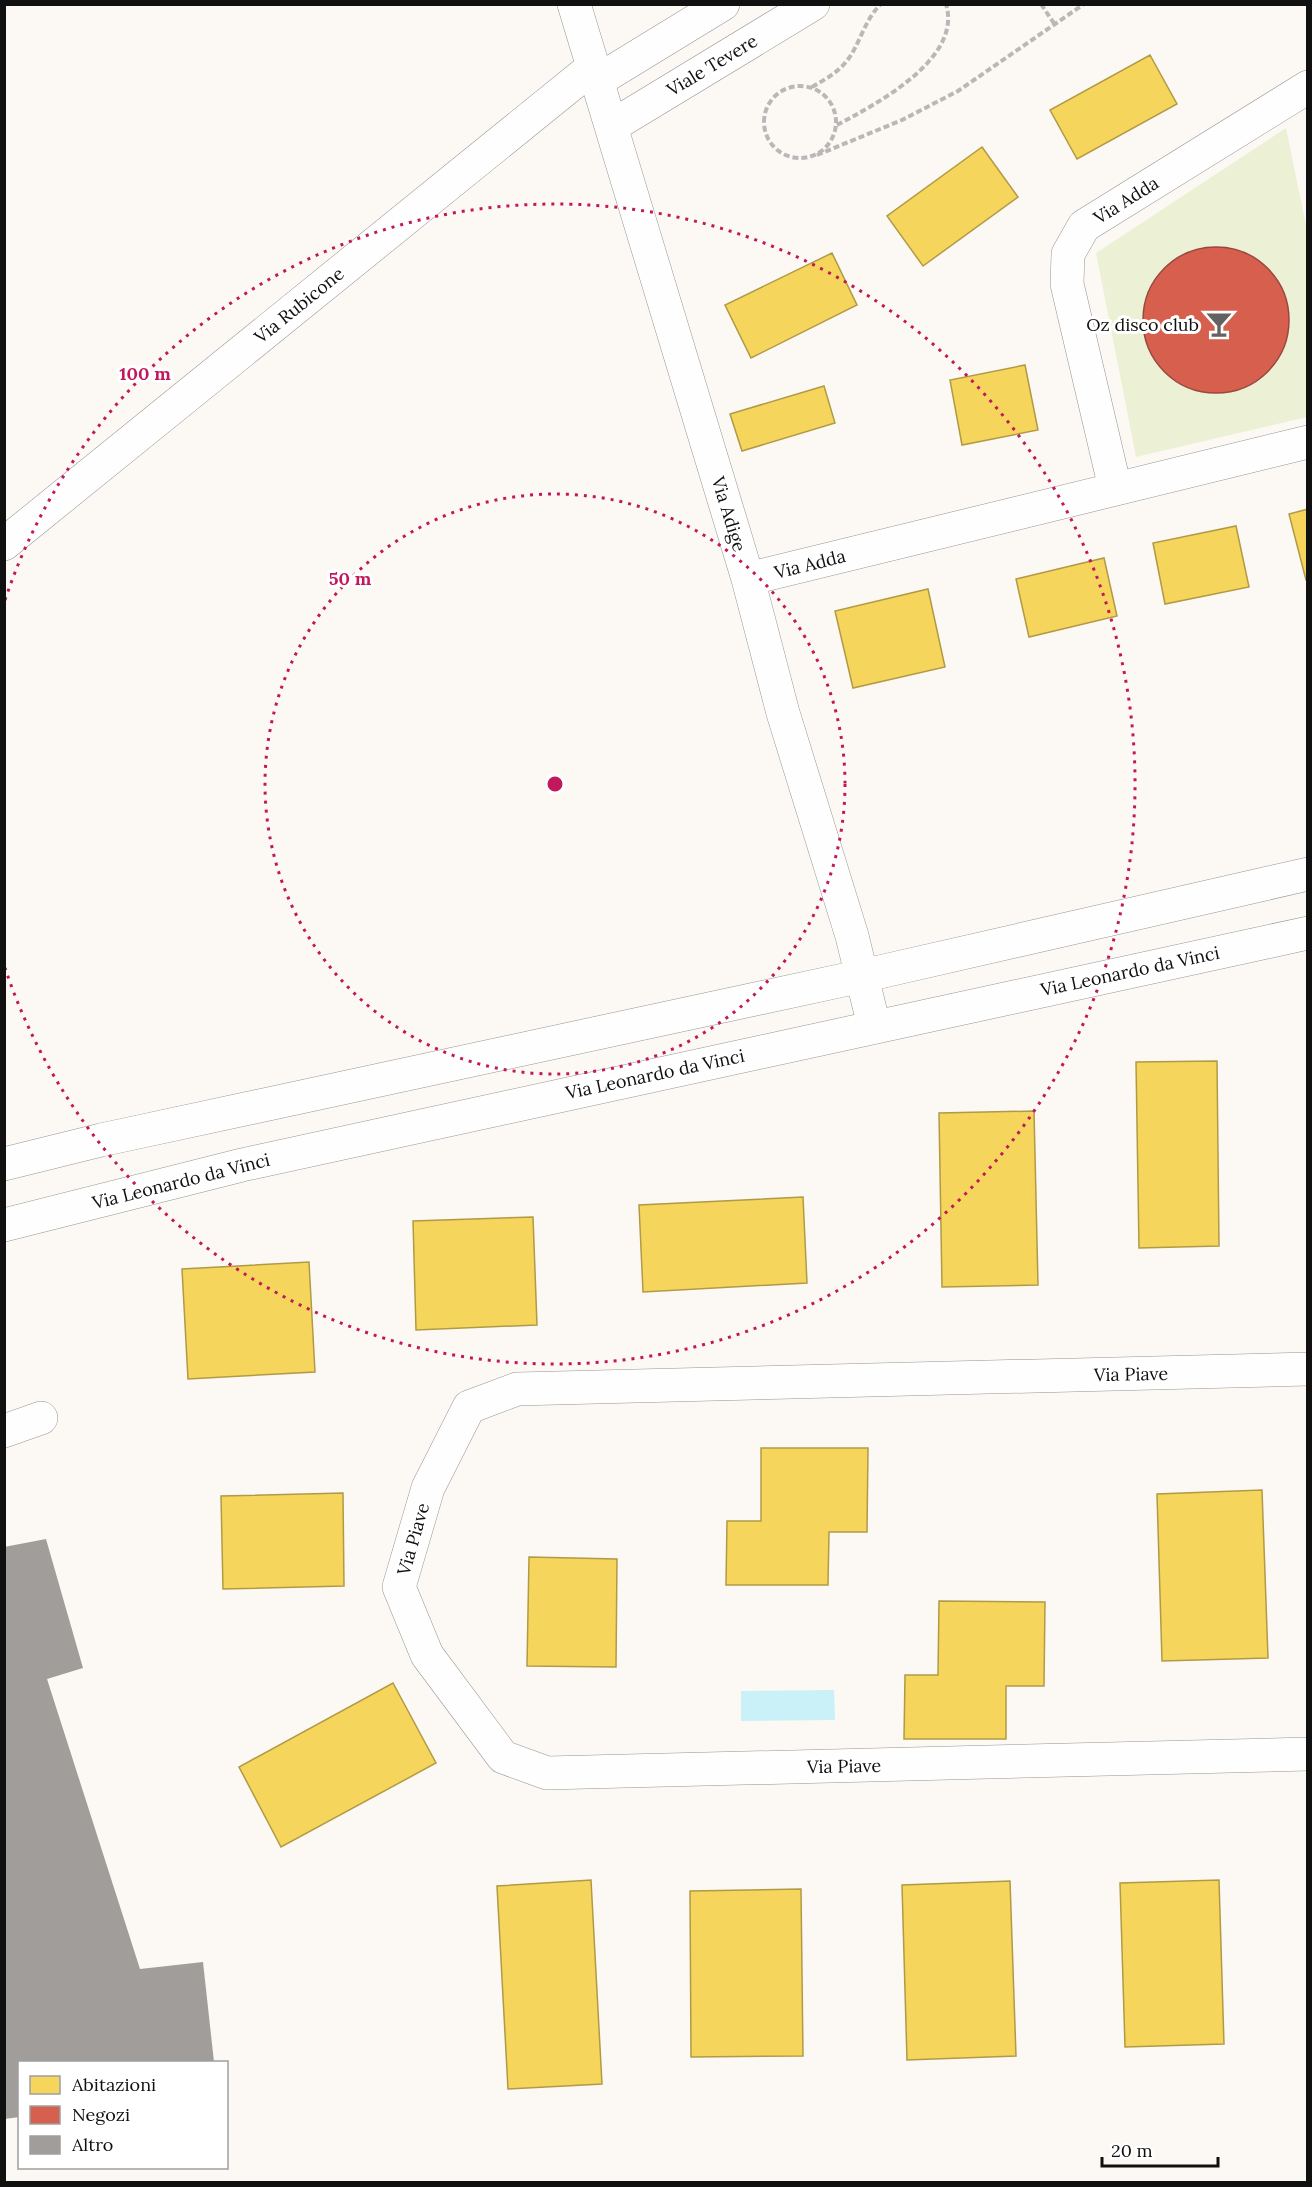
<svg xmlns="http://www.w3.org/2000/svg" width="1312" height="2187" font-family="Lora,serif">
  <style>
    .green { fill: #ecf1d5 }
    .water { fill: #caf1f7 }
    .homes { fill: #f6d55c; stroke: #b19a45; stroke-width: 1.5 }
    .shops { fill: #d6604d; stroke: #9b483b; stroke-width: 1.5 }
    .building { fill: #a09d9a }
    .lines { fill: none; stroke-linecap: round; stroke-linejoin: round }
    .minor-casing { stroke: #969593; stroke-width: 34 }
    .path { stroke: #b9b8b8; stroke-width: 4; stroke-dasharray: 6 3; stroke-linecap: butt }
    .minor { stroke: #fffefe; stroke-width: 33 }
    .ring { fill: none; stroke: #c2185b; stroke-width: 3; stroke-dasharray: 3 6 }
    .labels { text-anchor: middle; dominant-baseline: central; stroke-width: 6; stroke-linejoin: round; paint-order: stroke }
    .street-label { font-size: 18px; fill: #101010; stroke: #fff }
    .poi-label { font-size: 18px; fill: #101010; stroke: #fff; text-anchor: end }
    .centre { fill: #c2185b; stroke: #fff; stroke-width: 3 }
    .ring-label { font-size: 18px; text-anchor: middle; font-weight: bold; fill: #c2185b; stroke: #fff; stroke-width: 6; stroke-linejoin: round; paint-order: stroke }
  </style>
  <rect width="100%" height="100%" fill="#fcf9f5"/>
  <path class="green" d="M1286 128 1307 230V417L1136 457 1096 253Z"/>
  <path class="water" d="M834 1690 835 1720 741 1721V1691Z"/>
  <path class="homes" d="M1150 55 1177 104 1077 159 1050 110Z
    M982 147 1018 197 923 266 887 216Z
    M832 253 857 305 751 358 725 305Z
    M1025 365 1038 430 962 445 950 380Z
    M824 386 835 423 742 451 730 414Z
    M1308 509V580H1306L1289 514Z
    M1236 526 1249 587 1165 604 1153 543Z
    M1104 558 1117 616 1029 637 1016 579Z
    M928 589 945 667 853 688 835 611Z
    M1217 1061 1219 1246 1139 1248 1136 1062Z
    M1034 1111 1038 1285 942 1287 939 1113Z
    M803 1197 807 1283 643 1292 639 1205Z
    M533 1217 537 1325 416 1330 413 1221Z
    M309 1262 315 1372 188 1379 182 1269Z
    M761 1448H868L867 1532H829L828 1585H726L727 1521H761Z
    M1262 1490 1268 1658 1162 1661 1157 1494Z
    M343 1493 344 1586 223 1589 221 1496Z
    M529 1557 617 1559 616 1667 527 1666Z
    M939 1601 1045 1602 1044 1686H1006V1739H904L905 1675H938Z
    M393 1683 436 1763 281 1847 239 1767Z
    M591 1880 602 2084 508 2089 497 1886Z
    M1219 1880 1224 2044 1125 2047 1120 1883Z
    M1010 1881 1016 2056 907 2060 902 1885Z
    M801 1889 803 2056 691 2057 690 1891Z"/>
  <path class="shops" d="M1143 320a73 73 0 1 1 146 0a73 73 0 1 1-146 0Z"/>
  <path class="building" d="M46 1539 83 1668 47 1679 140 1969 203 1962 214 2062H20V2117L4 2119V1547Z"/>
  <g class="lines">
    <defs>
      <path id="minor" d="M574 4 748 579 783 713 852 936 874 1026
        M597 81 723 4
        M612 126 813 4
        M1115 488 1067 284 1068 254 1084 226 1308 87
        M4 544 593 67
        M748 579 1308 442
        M4 1164 101 1140 862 976 1308 874
        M4 1225 242 1165 1308 933
        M1308 1369 517 1389 469 1407 428 1488 399 1587 427 1655 503 1757 547 1773 1308 1754
        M4 1431 41 1418"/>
    </defs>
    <use href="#minor" class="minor-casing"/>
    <path class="path" d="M1041 4 1055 25
      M764 122a36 36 0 1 1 72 0a36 36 0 1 1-72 0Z
      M812 87C824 80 837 73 846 62 860 45 864 20 881 4
      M837 125C876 104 963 59 946 4
      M817 155 902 120 958 91 1084 4"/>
    <use href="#minor" class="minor"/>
  </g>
  <g class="ring">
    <circle cx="555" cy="784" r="290"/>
    <path d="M5 600A580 580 0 1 1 5 968"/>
  </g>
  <defs>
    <symbol id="bar-bare" viewBox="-9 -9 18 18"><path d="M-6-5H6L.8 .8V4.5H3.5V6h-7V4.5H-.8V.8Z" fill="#636260" stroke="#fff" stroke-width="2.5" paint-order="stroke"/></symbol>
  </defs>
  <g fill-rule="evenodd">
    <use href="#bar-bare" x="1200" y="305" width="38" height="38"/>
  </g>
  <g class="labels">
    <g class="street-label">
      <text transform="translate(712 65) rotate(-31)">Viale Tevere</text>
      <text transform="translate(1126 200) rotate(-32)">Via Adda</text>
      <text transform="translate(299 305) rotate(-39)">Via Rubicone</text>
      <text transform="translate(729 514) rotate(73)">Via Adige</text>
      <text transform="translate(810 564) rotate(-14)">Via Adda</text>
      <text transform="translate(1130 971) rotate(-12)">Via Leonardo da Vinci</text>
      <text transform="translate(655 1074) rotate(-12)">Via Leonardo da Vinci</text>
      <text transform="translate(181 1181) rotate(-14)">Via Leonardo da Vinci</text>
      <text transform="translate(1131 1374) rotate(-1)">Via Piave</text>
      <text transform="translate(413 1539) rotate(-74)">Via Piave</text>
      <text transform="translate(844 1766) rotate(-1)">Via Piave</text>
    </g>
    <g class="poi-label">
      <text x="1199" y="324">Oz disco club</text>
    </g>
  </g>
  <circle cx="555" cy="784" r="9" class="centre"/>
  <g class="ring-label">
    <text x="145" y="380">100 m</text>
    <text x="350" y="585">50 m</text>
  </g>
  <rect width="1312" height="2187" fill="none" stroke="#101010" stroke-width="12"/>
  <rect x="18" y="2061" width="210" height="108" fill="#ffffff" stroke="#9f9f9f" stroke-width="1.5"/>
  <rect x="30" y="2076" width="30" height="18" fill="#f6d55c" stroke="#9f9f9f" stroke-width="1.5"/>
  <text x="72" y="2091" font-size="18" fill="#101010">Abitazioni</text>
  <rect x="30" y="2106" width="30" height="18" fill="#d6604d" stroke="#9f9f9f" stroke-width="1.5"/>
  <text x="72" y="2121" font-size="18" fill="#101010">Negozi</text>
  <rect x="30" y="2136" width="30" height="18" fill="#a09d9a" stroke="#9f9f9f" stroke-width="1.5"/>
  <text x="72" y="2151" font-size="18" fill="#101010">Altro</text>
  <path d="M1102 2157v9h116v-9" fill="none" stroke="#101010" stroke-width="3"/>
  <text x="1111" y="2157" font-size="18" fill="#101010" stroke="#ffffff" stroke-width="4.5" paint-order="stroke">20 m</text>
</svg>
